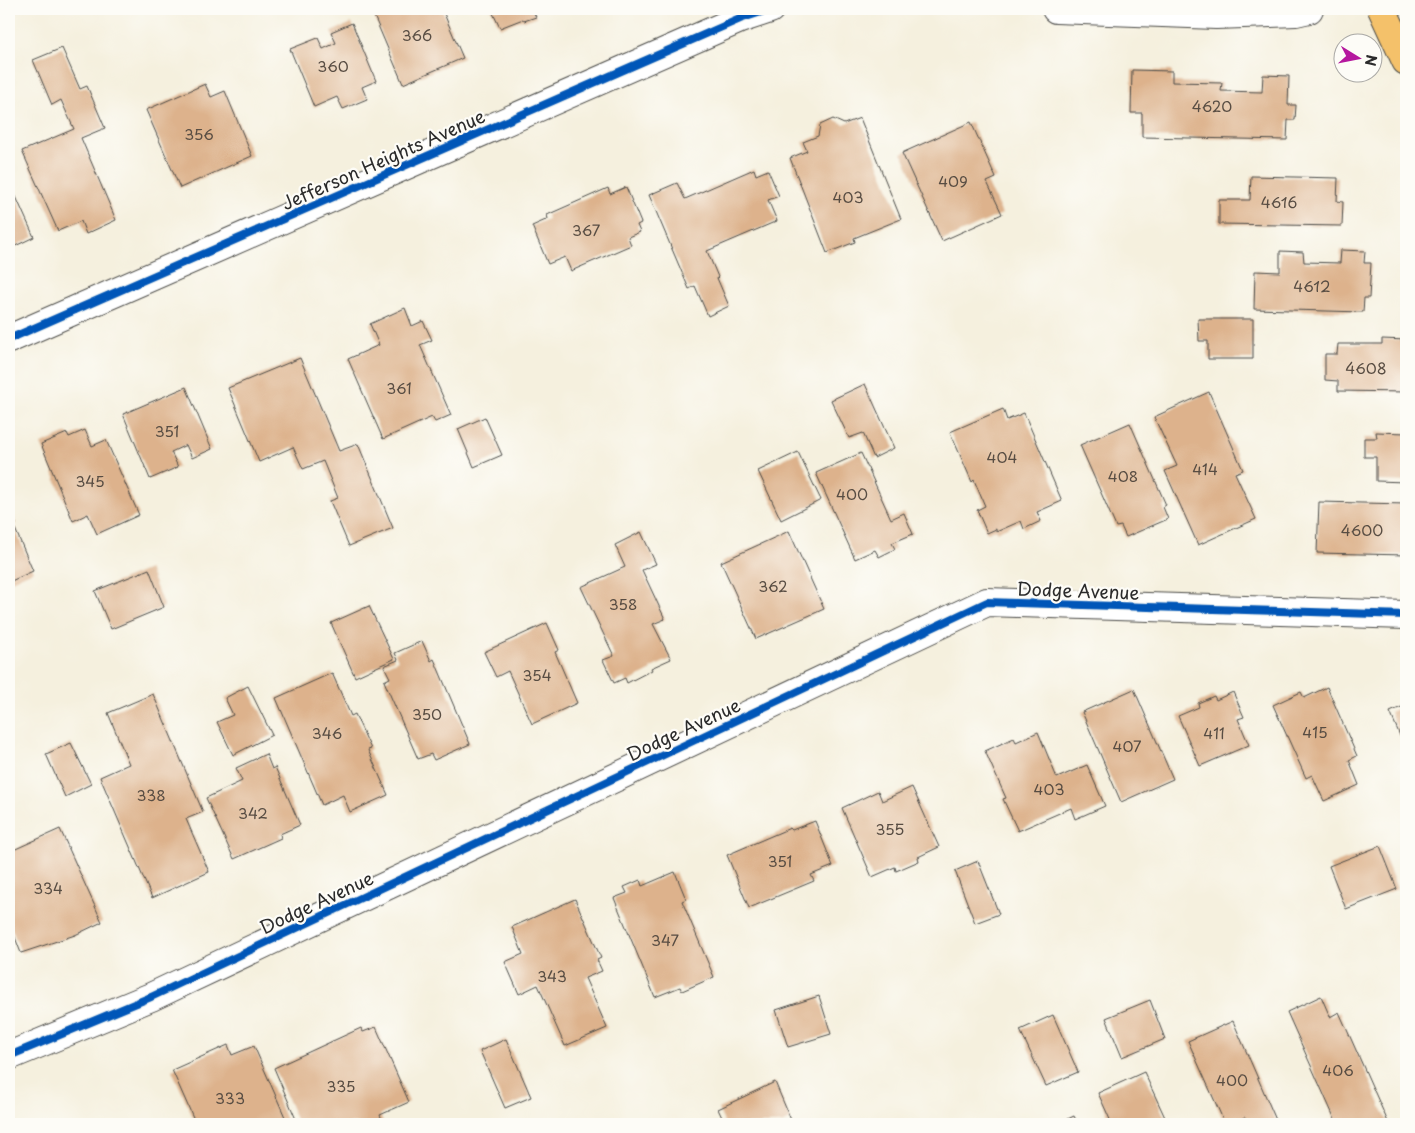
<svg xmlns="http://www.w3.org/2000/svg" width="1415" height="1133" font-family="'Playpen Sans',sans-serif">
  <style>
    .building { fill: #ddb28c }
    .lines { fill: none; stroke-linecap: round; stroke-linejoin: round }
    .minor-casing { stroke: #494946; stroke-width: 30 }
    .major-casing { stroke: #494946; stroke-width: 30 }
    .minor { stroke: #fff; stroke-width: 28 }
    .major { stroke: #f4c16a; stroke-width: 28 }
    .cycleway-casing { stroke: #fdfcf7; stroke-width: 11 }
    .cycleway { stroke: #0057b8; stroke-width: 8 }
    .labels { text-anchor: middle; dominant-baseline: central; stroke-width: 4.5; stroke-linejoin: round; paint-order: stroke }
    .number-label { font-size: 15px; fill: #584d43 }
    .street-label { font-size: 18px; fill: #2b2b2b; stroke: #fdfcf7 }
  </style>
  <rect width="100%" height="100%" fill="#fdfcf7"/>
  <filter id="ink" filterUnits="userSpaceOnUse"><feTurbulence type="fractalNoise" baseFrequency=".02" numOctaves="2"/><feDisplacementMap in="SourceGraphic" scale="10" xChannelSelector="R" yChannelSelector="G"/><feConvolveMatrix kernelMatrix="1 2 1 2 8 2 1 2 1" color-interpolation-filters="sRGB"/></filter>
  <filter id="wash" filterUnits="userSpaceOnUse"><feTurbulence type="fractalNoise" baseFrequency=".0096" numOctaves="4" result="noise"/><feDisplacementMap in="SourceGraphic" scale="20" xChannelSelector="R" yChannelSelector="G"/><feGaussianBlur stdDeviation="1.12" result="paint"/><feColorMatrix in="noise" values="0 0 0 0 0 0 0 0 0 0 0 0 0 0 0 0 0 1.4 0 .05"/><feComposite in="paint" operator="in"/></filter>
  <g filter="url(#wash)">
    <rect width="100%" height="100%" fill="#f5f0de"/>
    <g id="blocks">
      <path class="building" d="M371 9H442L463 58 403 84Z
        M491 9H532L536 17 524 21 523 19 500 28Z
        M352 23 376 81 362 87 367 99 343 109 337 97 314 107 290 49 318 38 323 49 336 43 331 32Z
        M62 48 80 89 87 86 105 128 81 138 116 220 86 234 81 221 58 231 22 151 74 129 61 100 52 105 33 60Z
        M1132 70 1172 71V82L1222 83 1221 91 1262 92 1263 75 1289 76 1288 105H1296L1295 120H1288L1287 140 1142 137V113H1131Z
        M205 84 211 97 225 91 252 156 180 188 146 110Z
        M860 118 901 219 854 238 855 242 827 253 790 158 807 151 803 142 818 136 820 125 833 119 844 124Z
        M971 122 996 178 987 182 1002 214 942 241 902 153Z
        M754 169 756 175 768 170 771 177 779 196 768 200 777 221 707 251 718 277 717 278 729 306 708 316 695 286 689 289 649 195 677 183 685 199Z
        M1251 176 1338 178 1337 201 1343 202 1342 226 1219 224V200H1250Z
        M9 181 34 237 9 249Z
        M626 187 641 223 637 225 640 232 628 237 631 245 571 271 565 257 548 264 532 226 548 219 547 215 608 188 610 194Z
        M1341 250 1365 251 1364 263H1371L1369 298H1364L1363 312 1254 309 1255 271 1280 272V251L1303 252 1304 262 1340 263Z
        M405 308 412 326 423 321 432 340 420 345 451 415 435 422 432 417 383 439 348 359 379 345 370 324Z
        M1198 319H1253V359H1208V341H1199Z
        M1382 339 1406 340V392L1338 391V381L1325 380V354H1337L1338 344H1382Z
        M300 358 339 451 358 444 393 528 349 546 330 501 338 498 323 461 303 469 293 447 259 462 228 388Z
        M865 384 894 448 874 458 863 433 849 438 831 400Z
        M186 387 212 449 192 458 186 445 171 452 178 467 150 479 123 414Z
        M1209 392 1243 470 1235 473 1256 519 1198 545 1165 471 1177 466 1154 417Z
        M1003 409 1007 420 1024 413 1062 501 1037 512 1041 521 1024 529 1021 521 996 532V529L987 533 977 510 985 506 974 480 972 482 950 432Z
        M485 417 502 455 474 467 458 429Z
        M1130 423 1166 505 1163 507 1168 519 1126 537 1121 526 1116 527 1080 445Z
        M85 430 92 446 106 440 139 515 97 534 88 514 73 521 41 444 67 433 69 437Z
        M1376 432 1406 433V482L1376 481V457H1364V438H1377Z
        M798 452 821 500 781 520 758 471Z
        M861 453 891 519 904 513 913 534 892 543 895 549 879 557 875 550 855 559 816 473Z
        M1319 502 1406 504V555L1317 553Z
        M9 508 16 524H13L33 571 9 582Z
        M789 531 824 609 756 639 721 562Z
        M641 532 656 564 642 570 665 619 653 624 671 659 651 668 652 670 627 683 625 678 614 683 603 660 614 656 581 587 625 567 615 545Z
        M149 569 164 607 111 629 95 591Z
        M369 606 394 659 355 677 331 623Z
        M547 623 559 650 555 652 577 703 532 724 508 671 496 677 484 652Z
        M422 641 431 661 434 659 470 744 434 760 431 754 418 759 384 681 390 678 384 666 398 660 395 653Z
        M332 673 351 716 355 714 371 749 368 750 388 795 350 812 343 795 322 805 276 698Z
        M248 686 272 735 233 755 217 722 233 715 225 698Z
        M1327 687 1357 756 1349 760 1359 785 1324 801 1312 775 1306 778 1273 705 1301 692 1304 698Z
        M1134 689 1173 779 1121 802 1082 712Z
        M1233 692 1244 717 1238 719 1249 745 1200 766 1178 716 1199 707 1198 703 1214 696 1216 700Z
        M153 694 203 812 186 819 209 872 152 898 100 777 129 764 108 713Z
        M1406 705V750L1390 712Z
        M1038 732 1057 778 1087 765 1105 806 1075 819 1071 808 1018 831 1003 799 1006 798 985 751 1014 738 1016 742Z
        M71 743 91 784 65 797 46 754Z
        M266 754 272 769 275 767 300 825 280 834 281 838 234 859 206 798 242 781 236 768Z
        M912 787 939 847 918 857 919 861 896 871 895 867 872 877 842 808 878 791 882 801Z
        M815 821 833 866 811 875 814 881 749 908 727 855 790 828 792 830Z
        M60 829 102 922 75 935 21 953 9 922V852Z
        M1380 846 1397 889 1346 909 1329 866Z
        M978 861 999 914 975 923 955 871Z
        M675 872 686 899 682 901 714 977 682 991 680 987 655 997 614 898 627 893 624 887 640 880 642 886Z
        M575 899 601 958 597 960 602 971 585 978 607 1028 565 1046 538 985 519 994 505 962 523 954 512 927Z
        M819 996 831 1034 788 1047 776 1010Z
        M1321 996 1330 1017 1339 1012 1388 1122 1383 1124H1363L1361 1121 1354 1124H1337L1287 1012Z
        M1150 1000 1165 1039 1122 1057 1106 1018Z
        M1053 1015 1078 1072 1046 1086 1020 1030Z
        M1233 1021 1276 1120 1266 1124H1248L1245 1117 1231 1124H1225L1188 1041Z
        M376 1027 409 1102 380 1115 384 1124H298L274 1068 361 1028 363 1032Z
        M506 1039 531 1097 505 1108 480 1051Z
        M228 1045 232 1055 254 1046 288 1124H196L172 1070Z
        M1144 1072 1168 1124H1112L1098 1093Z
        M775 1082 791 1120 781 1124H725L718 1109Z
        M1074 1116 1078 1124H1057Z"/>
    </g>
  </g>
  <g filter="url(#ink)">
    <use href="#blocks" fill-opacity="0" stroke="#494946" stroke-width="1"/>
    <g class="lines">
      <defs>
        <path id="minor" d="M1056 9 1216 15 1296 12 1309 9
          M9 339 740 19 770 9
          M9 1056 151 997 987 602 1406 615"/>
        <path id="major" d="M1382 9 1406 61"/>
      </defs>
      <use href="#minor" class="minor-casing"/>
      <use href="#major" class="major-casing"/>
      <use href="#minor" class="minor"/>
      <use href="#major" class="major"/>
      <defs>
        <path id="cycleway" d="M9 339 740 19 770 9
          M9 1056 151 997 987 602 1406 615"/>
      </defs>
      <use href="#cycleway" class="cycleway-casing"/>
      <use href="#cycleway" class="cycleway"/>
    </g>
  </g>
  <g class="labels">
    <g class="number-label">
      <text x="417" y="34">366</text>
      <text x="333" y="65">360</text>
      <text x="1212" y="105">4620</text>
      <text x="199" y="133">356</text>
      <text x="953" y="180">409</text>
      <text x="848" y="196">403</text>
      <text x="1279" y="201">4616</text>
      <text x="586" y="229">367</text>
      <text x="1312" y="285">4612</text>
      <text x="1366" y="367">4608</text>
      <text x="399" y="387">361</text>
      <text x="167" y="430">351</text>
      <text x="1002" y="456">404</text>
      <text x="1205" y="468">414</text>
      <text x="1123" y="475">408</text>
      <text x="90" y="480">345</text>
      <text x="852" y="493">400</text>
      <text x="1362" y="529">4600</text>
      <text x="773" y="585">362</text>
      <text x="623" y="603">358</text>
      <text x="537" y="674">354</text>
      <text x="427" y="713">350</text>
      <text x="1315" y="731">415</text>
      <text x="327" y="732">346</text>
      <text x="1214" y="732">411</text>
      <text x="1127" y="745">407</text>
      <text x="1049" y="788">403</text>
      <text x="151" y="794">338</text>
      <text x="253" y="812">342</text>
      <text x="890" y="828">355</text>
      <text x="780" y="860">351</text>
      <text x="48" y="887">334</text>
      <text x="665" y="939">347</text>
      <text x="552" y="975">343</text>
      <text x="1338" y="1069">406</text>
      <text x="1232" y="1079">400</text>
      <text x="341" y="1085">335</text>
      <text x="230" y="1097">333</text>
    </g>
    <g class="street-label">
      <text transform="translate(383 159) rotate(-24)">Jefferson Heights Avenue</text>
      <text transform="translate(1078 590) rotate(2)">Dodge Avenue</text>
      <text transform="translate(683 729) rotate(-25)">Dodge Avenue</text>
      <text transform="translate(316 902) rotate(-25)">Dodge Avenue</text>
    </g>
  </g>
  <rect width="1415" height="1133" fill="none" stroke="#fdfcf7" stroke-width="30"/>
  <g transform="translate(1358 58) rotate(100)"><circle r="24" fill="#fdfcf7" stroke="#a9a8a5"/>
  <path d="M0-4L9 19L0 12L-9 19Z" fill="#b5179e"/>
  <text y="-8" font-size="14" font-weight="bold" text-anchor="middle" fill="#2b2b2b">N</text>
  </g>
</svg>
